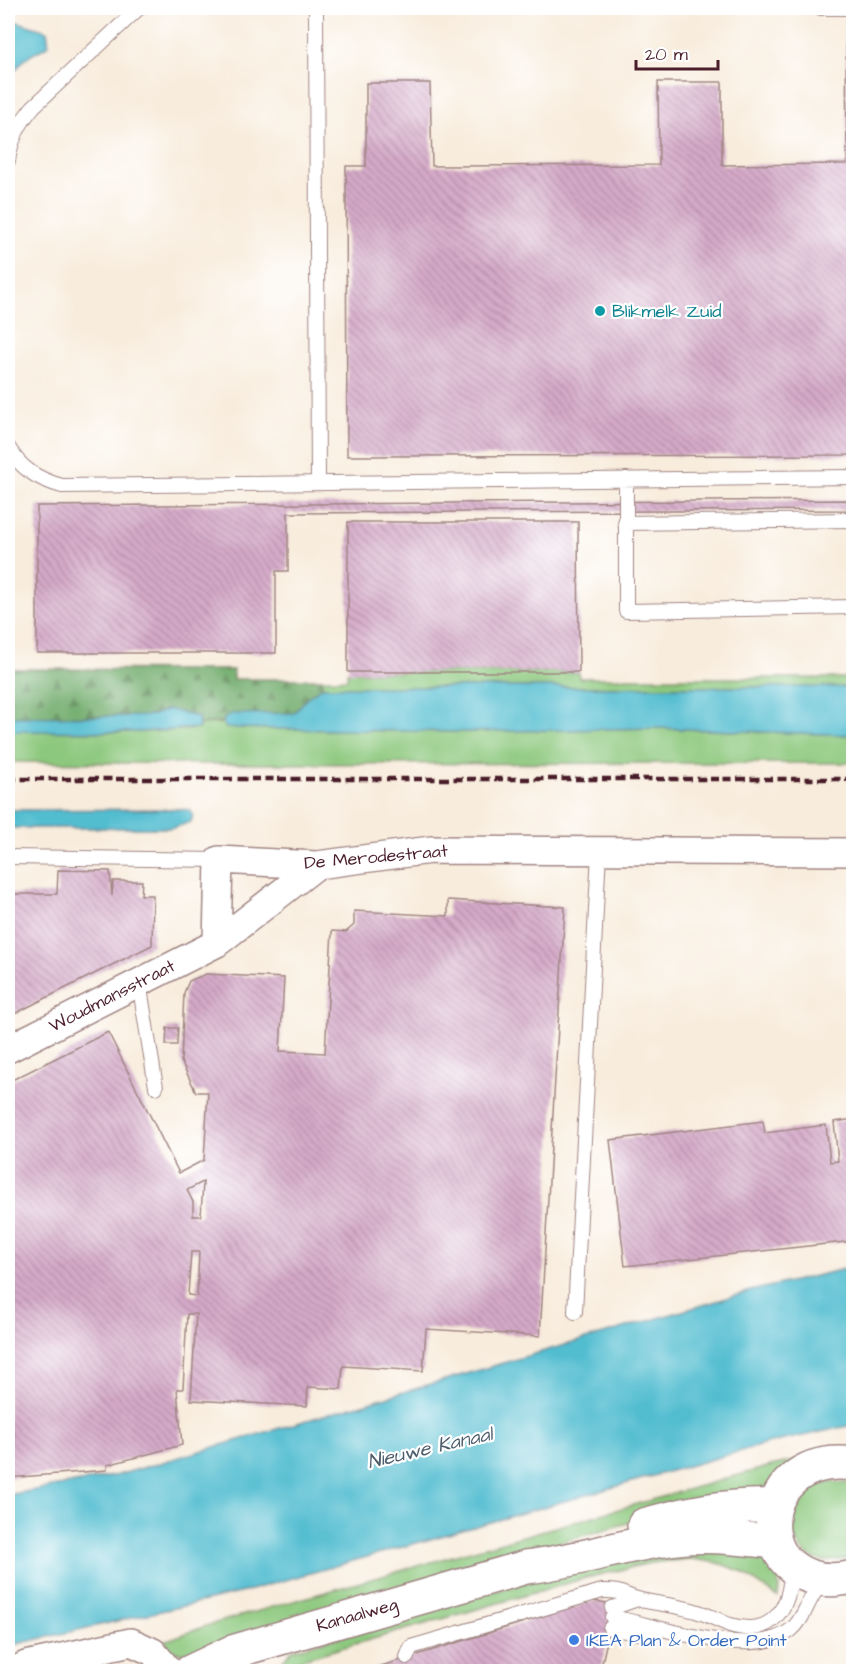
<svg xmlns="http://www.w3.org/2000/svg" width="861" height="1679" font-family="'Architects Daughter',sans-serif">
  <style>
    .grass { fill: #8cc87d; stroke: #6b7454; stroke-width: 1.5 }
    .forest { fill: url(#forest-firs); stroke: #5e664c; stroke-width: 1.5 }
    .water { fill: #53bdd0; stroke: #4e6e7e; stroke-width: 1.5 }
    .building { fill: url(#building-back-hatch); fill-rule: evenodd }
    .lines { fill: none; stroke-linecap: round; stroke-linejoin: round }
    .lane-casing { stroke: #a18684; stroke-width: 16 }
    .street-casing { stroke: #a18684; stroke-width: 30 }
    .secondary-casing { stroke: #a18684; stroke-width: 36 }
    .lane { stroke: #fff; stroke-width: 14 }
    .street { stroke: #fff; stroke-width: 27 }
    .secondary { stroke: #fff; stroke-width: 33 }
    .rail { stroke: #4a1f2b; stroke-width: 4.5; stroke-dasharray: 9 4.5; stroke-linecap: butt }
    .culture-dot { fill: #0f9aa8; stroke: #fff; stroke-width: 2 }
    .shop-dot { fill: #3f7fe0; stroke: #fff; stroke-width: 2 }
    .labels { text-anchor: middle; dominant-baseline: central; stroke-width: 4.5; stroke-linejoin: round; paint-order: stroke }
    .culture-label { font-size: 18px; fill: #0d838f; stroke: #fff; text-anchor: start }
    .street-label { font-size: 18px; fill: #4a1f2b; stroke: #fff }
    .shop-label { font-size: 18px; fill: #366cbe; stroke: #fff; text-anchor: start }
    .water-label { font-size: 20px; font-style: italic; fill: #4e5e6d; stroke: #fff }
  </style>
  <defs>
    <pattern id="forest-firs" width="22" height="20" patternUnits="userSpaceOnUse" patternTransform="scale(1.5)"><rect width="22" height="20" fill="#71ac6c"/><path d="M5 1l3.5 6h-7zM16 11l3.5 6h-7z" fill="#5f8b59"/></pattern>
    <pattern id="building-back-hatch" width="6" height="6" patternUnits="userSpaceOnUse" patternTransform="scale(1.5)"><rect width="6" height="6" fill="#d5aac9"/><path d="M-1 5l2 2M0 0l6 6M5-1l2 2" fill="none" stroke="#af8aa3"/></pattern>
  </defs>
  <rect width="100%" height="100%" fill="#fff"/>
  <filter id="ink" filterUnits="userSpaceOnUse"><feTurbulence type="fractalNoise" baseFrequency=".0167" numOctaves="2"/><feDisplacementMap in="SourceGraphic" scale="12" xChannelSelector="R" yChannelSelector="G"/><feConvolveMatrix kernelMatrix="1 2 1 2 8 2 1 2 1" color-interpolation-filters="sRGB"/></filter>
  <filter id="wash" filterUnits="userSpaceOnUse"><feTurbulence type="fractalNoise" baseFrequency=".008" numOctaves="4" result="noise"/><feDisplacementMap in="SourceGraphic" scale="24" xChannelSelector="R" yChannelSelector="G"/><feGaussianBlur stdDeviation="1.35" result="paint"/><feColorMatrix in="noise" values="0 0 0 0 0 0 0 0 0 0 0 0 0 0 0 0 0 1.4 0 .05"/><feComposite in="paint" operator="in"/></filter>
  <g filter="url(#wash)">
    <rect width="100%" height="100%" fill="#f8ecdc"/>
    <path class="grass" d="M347 672H579V678H853L854 687H322V679H347Z
      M223 723 226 728 466 732 656 728 854 735 853 763 223 764 8 762V731L139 732 198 729 199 724Z
      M833 1452 758 1491 709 1500 252 1630 186 1654 171 1651 163 1645 164 1641 212 1624 771 1466Z
      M834 1482 853 1484V1557C843 1559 832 1563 821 1561 789 1554 782 1511 808 1491 815 1485 824 1484 834 1482Z
      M679 1547 757 1556C774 1566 782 1577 778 1597L740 1571 718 1563 692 1559 650 1563 586 1578 278 1666 292 1650 586 1565Z"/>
    <path class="forest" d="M8 669 233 670V679H322V687L308 697 294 713C262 715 231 723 199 724L197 717 168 709 154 715 141 716 8 717Z"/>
    <path class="water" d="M8 19 47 31 49 45 26 58 8 78Z
      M322 687H853V735L656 728 466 732 226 728 223 724 224 719 231 714 294 713 308 697Z
      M168 709 198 717 199 728 139 732 8 731V717L141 716 154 715Z
      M178 809 189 810 193 815 191 822 173 828H8V810Z
      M853 1267V1425L766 1444 240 1593 8 1646V1495L118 1475 751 1291Z"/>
    <g id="blocks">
      <path class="building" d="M846 34H854V455L347 456 346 166H366V83H430L432 166 659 165 658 82H722V165L847 164Z
        M854 500V510L288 513V571H276V653H37V506Z
        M348 522H578L579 672H348Z
        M58 870 110 871 112 896 113 881H142L141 895H153L152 945 8 1017V894H57Z
        M448 900 565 907 540 1336 426 1329 423 1371 343 1366 341 1389 308 1387 307 1406 191 1400 196 1314H187L183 1389H177L182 1445 107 1465V1470L8 1478V1082L108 1032 179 1173 204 1160 208 1092H196L181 1061 184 993 189 981 206 974 284 978 280 1051 325 1053 332 931 346 932 354 925V911L448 916ZM203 1182 201 1216H193V1202L187 1190ZM191 1252H199L197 1296 188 1295Z
        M167 1028H178L177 1045H166Z
        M854 1119V1241L625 1266 610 1140 763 1121 765 1133 826 1125 830 1162 838 1161 834 1122Z
        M592 1601 608 1603 613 1614 600 1672H362Z"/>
    </g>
  </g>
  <g filter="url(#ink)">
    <use href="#blocks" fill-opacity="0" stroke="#a18684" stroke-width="1.5"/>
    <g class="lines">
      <defs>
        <path id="lane" d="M316 8 318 483
          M821 8H854
          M8 161C11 139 19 124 33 107L139 8
          M8 447C21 469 37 479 62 486L854 477
          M626 479V611L854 607
          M625 523 854 520
          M8 857 219 860
          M139 982 156 1087
          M575 1312 599 852
          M612 1608 638 1599
          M612 1617C655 1625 752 1661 791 1630 807 1617 808 1593 825 1582
          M610 1628 635 1633 657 1631
          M233 1653 247 1672
          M407 1657 411 1647 602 1591C624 1590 623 1596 641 1600 658 1604 675 1605 692 1610 705 1613 717 1620 730 1625 773 1638 791 1607 791 1568"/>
        <path id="street" d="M217 943 219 860 317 865 431 850 854 852
          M8 1049 217 943 317 865
          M12 1672 26 1665 131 1642 153 1652 170 1672"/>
        <path id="secondary" d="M854 1464C745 1450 746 1601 854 1577
          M644 1525C687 1513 728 1504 774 1506
          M190 1672 232 1652 526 1567C579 1561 625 1544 677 1538 709 1534 743 1539 775 1542"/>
      </defs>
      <use href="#lane" class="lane-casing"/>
      <use href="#street" class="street-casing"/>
      <use href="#secondary" class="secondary-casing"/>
      <use href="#lane" class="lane"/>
      <use href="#street" class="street"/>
      <use href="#secondary" class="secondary"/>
      <path class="rail" d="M8 779H854"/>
    </g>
  </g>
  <circle class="culture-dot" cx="600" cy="311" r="6"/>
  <circle class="shop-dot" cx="574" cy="1640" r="6"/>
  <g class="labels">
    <g class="culture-label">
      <text x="612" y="311">Blikmelk Zuid</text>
    </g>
    <g class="street-label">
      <text transform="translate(376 857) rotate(-5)">De Merodestraat</text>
      <text transform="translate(112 996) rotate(-27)">Woudmansstraat</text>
      <text transform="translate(357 1615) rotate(-16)">Kanaalweg</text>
    </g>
    <g class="shop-label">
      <text x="586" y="1640">IKEA Plan &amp; Order Point</text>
    </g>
    <g class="water-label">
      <text transform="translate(430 1448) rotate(-13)">Nieuwe Kanaal</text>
    </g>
  </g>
  <rect width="861" height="1679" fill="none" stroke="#fff" stroke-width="30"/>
  <path d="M636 60v9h82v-9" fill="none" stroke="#4a1f2b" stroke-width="3"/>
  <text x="645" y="60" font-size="18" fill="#4a1f2b" stroke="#ffffff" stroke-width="4.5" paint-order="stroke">20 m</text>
</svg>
